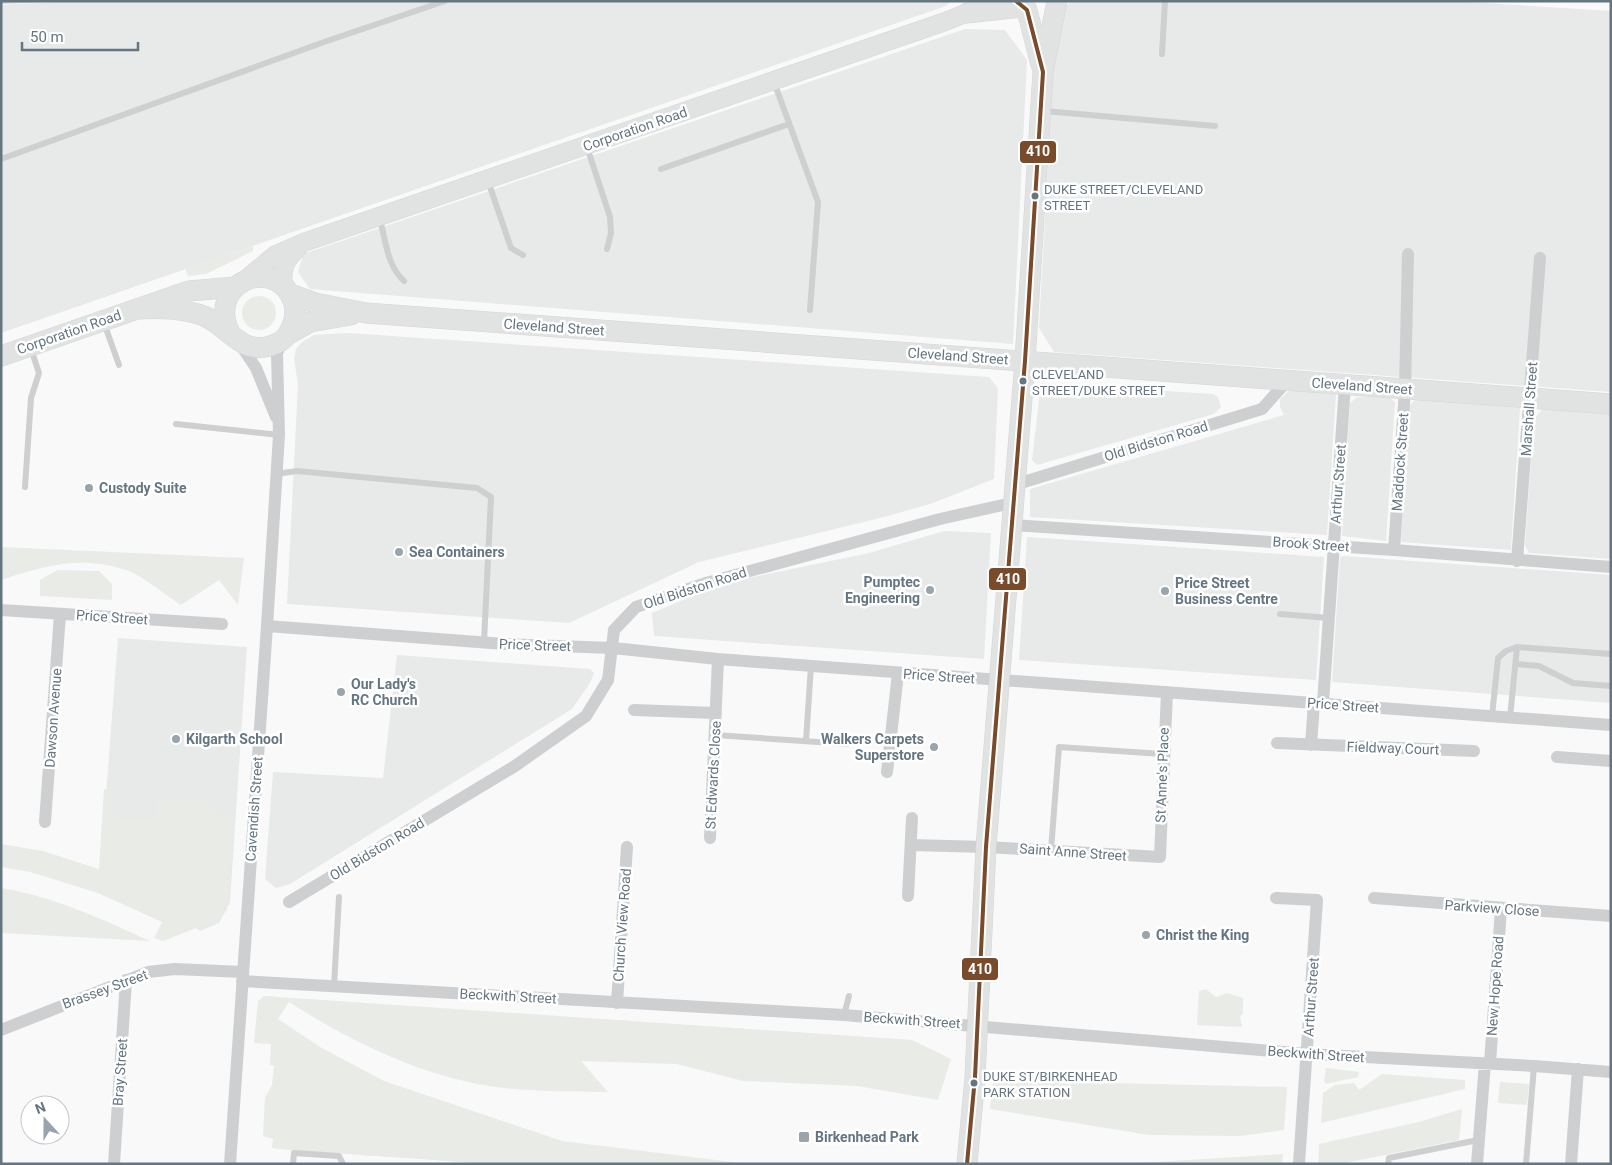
<svg xmlns="http://www.w3.org/2000/svg" width="1612" height="1165" font-family="Roboto,sans-serif">
  <style>
    .built { fill: #e8e9e9 }
    .green { fill: #e8ebe6 }
    .water { fill: #ced6d9 }
    .lines { fill: none; stroke-linecap: round; stroke-linejoin: round }
    .secondary-casing { stroke: #d5d6d7; stroke-width: 19 }
    .primary-casing { stroke: #d5d6d7; stroke-width: 21 }
    .service { stroke: #cecfd0; stroke-width: 6 }
    .minor { stroke: #cecfd0; stroke-width: 12 }
    .secondary { stroke: #e1e2e2; stroke-width: 18 }
    .primary { stroke: #e1e2e2; stroke-width: 20 }
    .bus-1-casing { stroke: #fff; stroke-width: 8 }
    .bus-1 { stroke: #7a4b2a; stroke-width: 4 }
    .bus-dot { fill: #657683; stroke: #fff; stroke-width: 2 }
    .poi-dot { fill: #99a4ac; stroke: #fff; stroke-width: 2 }
    .labels { text-anchor: middle; dominant-baseline: central; stroke-width: 5; stroke-linejoin: round; paint-order: stroke }
    .bus-label { font-size: 13px; fill: #657683; stroke: #fff; text-anchor: start }
    .street-label { font-size: 14px; fill: #657683; stroke: #fff }
    .poi-label { font-size: 14px; font-weight: bold; fill: #657683; stroke: #fff; text-anchor: start }
    .line-badge { stroke: #fff; stroke-width: 2 }
    .badge-label { font-size: 14px; text-anchor: middle; font-weight: bold; fill: #fff }
  </style>
  <rect width="100%" height="100%" fill="#f9f9f9"/>
  <path class="built" d="M69 1H952L946 6 1 333V5Z
    M1071 1H1454L1611 11V392L1054 352 1039 328 1055 34 1065 8Z
    M965 29 1005 30 1027 60 1013 344 310 289 298 272 303 254Z
    M348 333 989 377 998 388 994 479 933 503 884 517 699 562 569 623 287 604 298 384 294 359 296 349 302 342 314 335Z
    M1041 383 1213 394 1218 397 1221 407 1214 414 1037 465 1032 460Z
    M1290 390 1336 394 1327 535 1030 517V489L1284 415 1280 407V399Z
    M1357 397H1389L1395 402 1386 541 1342 536 1350 403Z
    M1416 399 1520 408 1511 550 1401 542 1408 407Z
    M1543 408 1611 413V559L1529 553 1525 545 1534 419Z
    M944 531 991 533 984 659 654 636 652 613 702 592 739 580 869 553Z
    M1027 537 1324 557 1316 680 1019 660Z
    M1343 556 1611 575V703L1332 682 1340 558Z
    M118 638 247 647 230 902 219 923 200 931 135 885 100 873Z
    M397 655 590 669 594 673 590 683 572 709 290 884 276 888 265 879 273 772 383 778Z"/>
  <path class="green" d="M253 246V251L206 274 188 276 185 269Z
    M242 313a17 17 0 1 1 34 0a17 17 0 1 1-34 0Z
    M1 547 244 558 238 605 219 580 181 605C165 595 143 576 126 570 80 555 44 566 1 580Z
    M57 570 99 571 112 584V600L40 596V580Z
    M104 789 112 790 111 817 157 820 158 797 206 801C212 813 221 817 234 816L227 910 219 919 163 941 154 938 162 922 98 893 30 872 1 867V844L43 851 99 869Z
    M1 888C55 897 102 919 150 941L1 933Z
    M1206 989 1216 997 1227 993 1243 998V1014L1240 1016 1242 1027 1197 1025 1199 991Z
    M264 996 912 1040 951 1059 938 1100 857 1086 743 1081 677 1064 581 1061 608 1092C568 1091 528 1092 489 1086 419 1075 348 1040 289 1002L278 1019 320 1047 384 1081 562 1141 748 1164H490L289 1150 272 1148 273 1139 263 1136 265 1098 272 1085 274 1066 270 1065 271 1044 254 1043 258 1001Z
    M1326 1068 1359 1072 1358 1077 1326 1084 1324 1081Z
    M1382 1074 1465 1080V1089L1321 1123 1323 1093 1335 1085 1354 1083 1359 1090Z
    M1066 1082 1287 1087 1284 1130 1240 1136 1149 1135 990 1109 993 1083Z
    M1500 1082 1529 1084 1527 1105 1498 1103Z
    M1462 1109 1459 1140 1340 1164H1318L1319 1144 1419 1122Z
    M1283 1154 1282 1164H1123Z"/>
  <path class="water" d="M1 1H69L1 4Z"/>
  <g class="lines">
    <defs>
      <path id="secondary" d="M967 14 1023 8
        M244 281 275 255 305 242 944 22 964 14 984 1
        M284 287C280 269 286 259 299 247"/>
      <path id="primary" d="M1027 10 1041 65
        M290 294 315 303 366 313 1611 404
        M137 309C160 308 182 308 204 316 228 326 241 355 270 346 277 344 284 340 288 334 294 324 297 312 293 301 275 254 205 283 230 333
        M287 335 310 322 351 315
        M1 356 189 291 235 287
        M967 1164 975 1077 986 847 1025 361 1043 72 1057 1"/>
    </defs>
    <use href="#secondary" class="secondary-casing"/>
    <use href="#primary" class="primary-casing"/>
    <path class="service" d="M1162 54 1165 1
      M774 82 818 202 810 310
      M1044 111 1215 126
      M587 147 610 217 611 233 607 249
      M1 159 327 41 445 1
      M661 169 789 124
      M488 181 511 248 523 255
      M379 217C386 238 386 265 404 281
      M104 323 119 365
      M176 424 279 435
      M276 474 297 471 477 488 491 497 484 642
      M25 487 31 398 39 373 31 349
      M1280 614 1329 618
      M1516 664 1539 666 1573 683 1611 686
      M1492 716 1498 658 1506 651 1517 647 1611 654
      M1510 718 1517 647
      M715 735 847 744
      M806 741 811 666
      M1051 850 1059 747 1162 754
      M334 986 339 897
      M844 1015 849 996
      M293 1164 294 1153 339 1156 343 1164
      M1388 1164 1389 1158 1478 1140
      M1526 1164 1534 1066"/>
    <path class="minor" d="M240 344 256 368 276 417
      M1014 485 1262 409 1288 380
      M1011 525 1394 550 1611 567
      M1394 550 1405 389 1408 254
      M1517 561 1540 258
      M1 610 222 624
      M267 626 504 644 613 648 718 659 1611 725
      M1323 703 1345 385
      M634 710 716 713
      M1277 743 1474 751
      M1311 745 1314 703
      M1557 757 1611 761
      M887 772 898 673
      M45 822 60 614
      M710 838 718 659
      M911 845 986 847 1160 857 1167 692
      M908 896 912 818
      M1276 898 1317 900 1299 1164
      M1374 898 1611 916
      M289 902 515 766 586 716 608 680 614 630 636 607 706 583 940 519 1012 503
      M242 981 844 1015 1307 1054 1534 1066 1611 1072
      M617 1003 627 847
      M1 1030 148 972 175 969 243 972
      M1490 1063 1501 909
      M114 1164 126 980
      M230 1164 267 626 279 435 277 354 281 341
      M1477 1164 1485 1063
      M1571 1164 1578 1069"/>
    <use href="#secondary" class="secondary"/>
    <use href="#primary" class="primary"/>
    <defs>
      <path id="bus-1" d="M967 1164 975 1077 986 847 1025 361 1043 72 1027 10 1016 1"/>
    </defs>
    <use href="#bus-1" class="bus-1-casing"/>
    <use href="#bus-1" class="bus-1"/>
  </g>
  <g class="bus-dot">
    <circle cx="1035" cy="196" r="4.5"/>
    <circle cx="1023" cy="381" r="4.5"/>
    <circle cx="974" cy="1083" r="4.5"/>
  </g>
  <g class="poi-dot">
    <circle cx="89" cy="488" r="5"/>
    <circle cx="399" cy="552" r="5"/>
    <circle cx="930" cy="590" r="5"/>
    <circle cx="1165" cy="591" r="5"/>
    <circle cx="341" cy="692" r="5"/>
    <circle cx="176" cy="739" r="5"/>
    <circle cx="934" cy="747" r="5"/>
    <circle cx="1146" cy="935" r="5"/>
    <rect x="798" y="1131" width="12" height="12" rx="2.5"/>
  </g>
  <g class="labels">
    <g class="bus-label">
      <text x="1044" y="189">DUKE STREET/CLEVELAND<tspan x="1044" dy="16">STREET</tspan></text>
      <text x="1032" y="374">CLEVELAND<tspan x="1032" dy="16">STREET/DUKE STREET</tspan></text>
      <text x="983" y="1076">DUKE ST/BIRKENHEAD<tspan x="983" dy="16">PARK STATION</tspan></text>
    </g>
    <g class="street-label">
      <text transform="translate(635 129) rotate(-19)">Corporation Road</text>
      <text transform="translate(554 327) rotate(4)">Cleveland Street</text>
      <text transform="translate(69 332) rotate(-19)">Corporation Road</text>
      <text transform="translate(958 356) rotate(4)">Cleveland Street</text>
      <text transform="translate(1362 386) rotate(4)">Cleveland Street</text>
      <text transform="translate(1529 409) rotate(-86)">Marshall Street</text>
      <text transform="translate(1156 441) rotate(-17)">Old Bidston Road</text>
      <text transform="translate(1400 462) rotate(-86)">Maddock Street</text>
      <text transform="translate(1338 484) rotate(-86)">Arthur Street</text>
      <text transform="translate(1311 544) rotate(4)">Brook Street</text>
      <text transform="translate(695 588) rotate(-18)">Old Bidston Road</text>
      <text transform="translate(112 617) rotate(4)">Price Street</text>
      <text transform="translate(535 645) rotate(2)">Price Street</text>
      <text transform="translate(939 676) rotate(4)">Price Street</text>
      <text transform="translate(1343 705) rotate(4)">Price Street</text>
      <text transform="translate(53 718) rotate(-86)">Dawson Avenue</text>
      <text transform="translate(1393 748) rotate(2)">Fieldway Court</text>
      <text transform="translate(713 775) rotate(-87)">St Edwards Close</text>
      <text transform="translate(1162 775) rotate(-88)">St Anne's Place</text>
      <text transform="translate(254 809) rotate(-86)">Cavendish Street</text>
      <text transform="translate(377 849) rotate(-31)">Old Bidston Road</text>
      <text transform="translate(1073 852) rotate(4)">Saint Anne Street</text>
      <text transform="translate(1492 908) rotate(4)">Parkview Close</text>
      <text transform="translate(622 925) rotate(-86)">Church View Road</text>
      <text transform="translate(1495 986) rotate(-86)">New Hope Road</text>
      <text transform="translate(105 989) rotate(-20)">Brassey Street</text>
      <text transform="translate(508 996) rotate(3)">Beckwith Street</text>
      <text transform="translate(1311 997) rotate(-86)">Arthur Street</text>
      <text transform="translate(912 1020) rotate(4)">Beckwith Street</text>
      <text transform="translate(1316 1054) rotate(4)">Beckwith Street</text>
      <text transform="translate(120 1072) rotate(-86)">Bray Street</text>
    </g>
    <g class="poi-label">
      <text x="99" y="488">Custody Suite</text>
      <text x="409" y="552">Sea Containers</text>
      <text x="920" y="582" text-anchor="end">Pumptec<tspan x="920" dy="16">Engineering</tspan></text>
      <text x="1175" y="583">Price Street<tspan x="1175" dy="16">Business Centre</tspan></text>
      <text x="351" y="684">Our Lady's<tspan x="351" dy="16">RC Church</tspan></text>
      <text x="186" y="739">Kilgarth School</text>
      <text x="924" y="739" text-anchor="end">Walkers Carpets<tspan x="924" dy="16">Superstore</tspan></text>
      <text x="1156" y="935">Christ the King</text>
      <text x="815" y="1137">Birkenhead Park</text>
    </g>
  </g>
  <g class="line-badge">
    <rect x="1019" y="140" width="38" height="24" rx="5" fill="#7a4b2a"/>
    <rect x="988" y="567" width="39" height="24" rx="5" fill="#7a4b2a"/>
    <rect x="961" y="957" width="38" height="24" rx="5" fill="#7a4b2a"/>
  </g>
  <g class="badge-label">
    <text x="1038" y="156">410</text>
    <text x="1008" y="584">410</text>
    <text x="980" y="974">410</text>
  </g>
  <rect width="1612" height="1165" fill="none" stroke="#657683" stroke-width="5"/>
  <g transform="translate(45 1120) rotate(339)"><circle r="24" fill="#ffffff" stroke="#c1c8cd"/>
  <path d="M0-4L9 19L0 12L-9 19Z" fill="#99a4ac"/>
  <text y="-8" font-size="14" font-weight="bold" text-anchor="middle" fill="#657683">N</text>
  </g>
  <path d="M22 42v8h116v-8" fill="none" stroke="#657683" stroke-width="2.5"/>
  <text x="30" y="42" font-size="15" fill="#657683" stroke="#ffffff" stroke-width="4" paint-order="stroke">50 m</text>
</svg>
